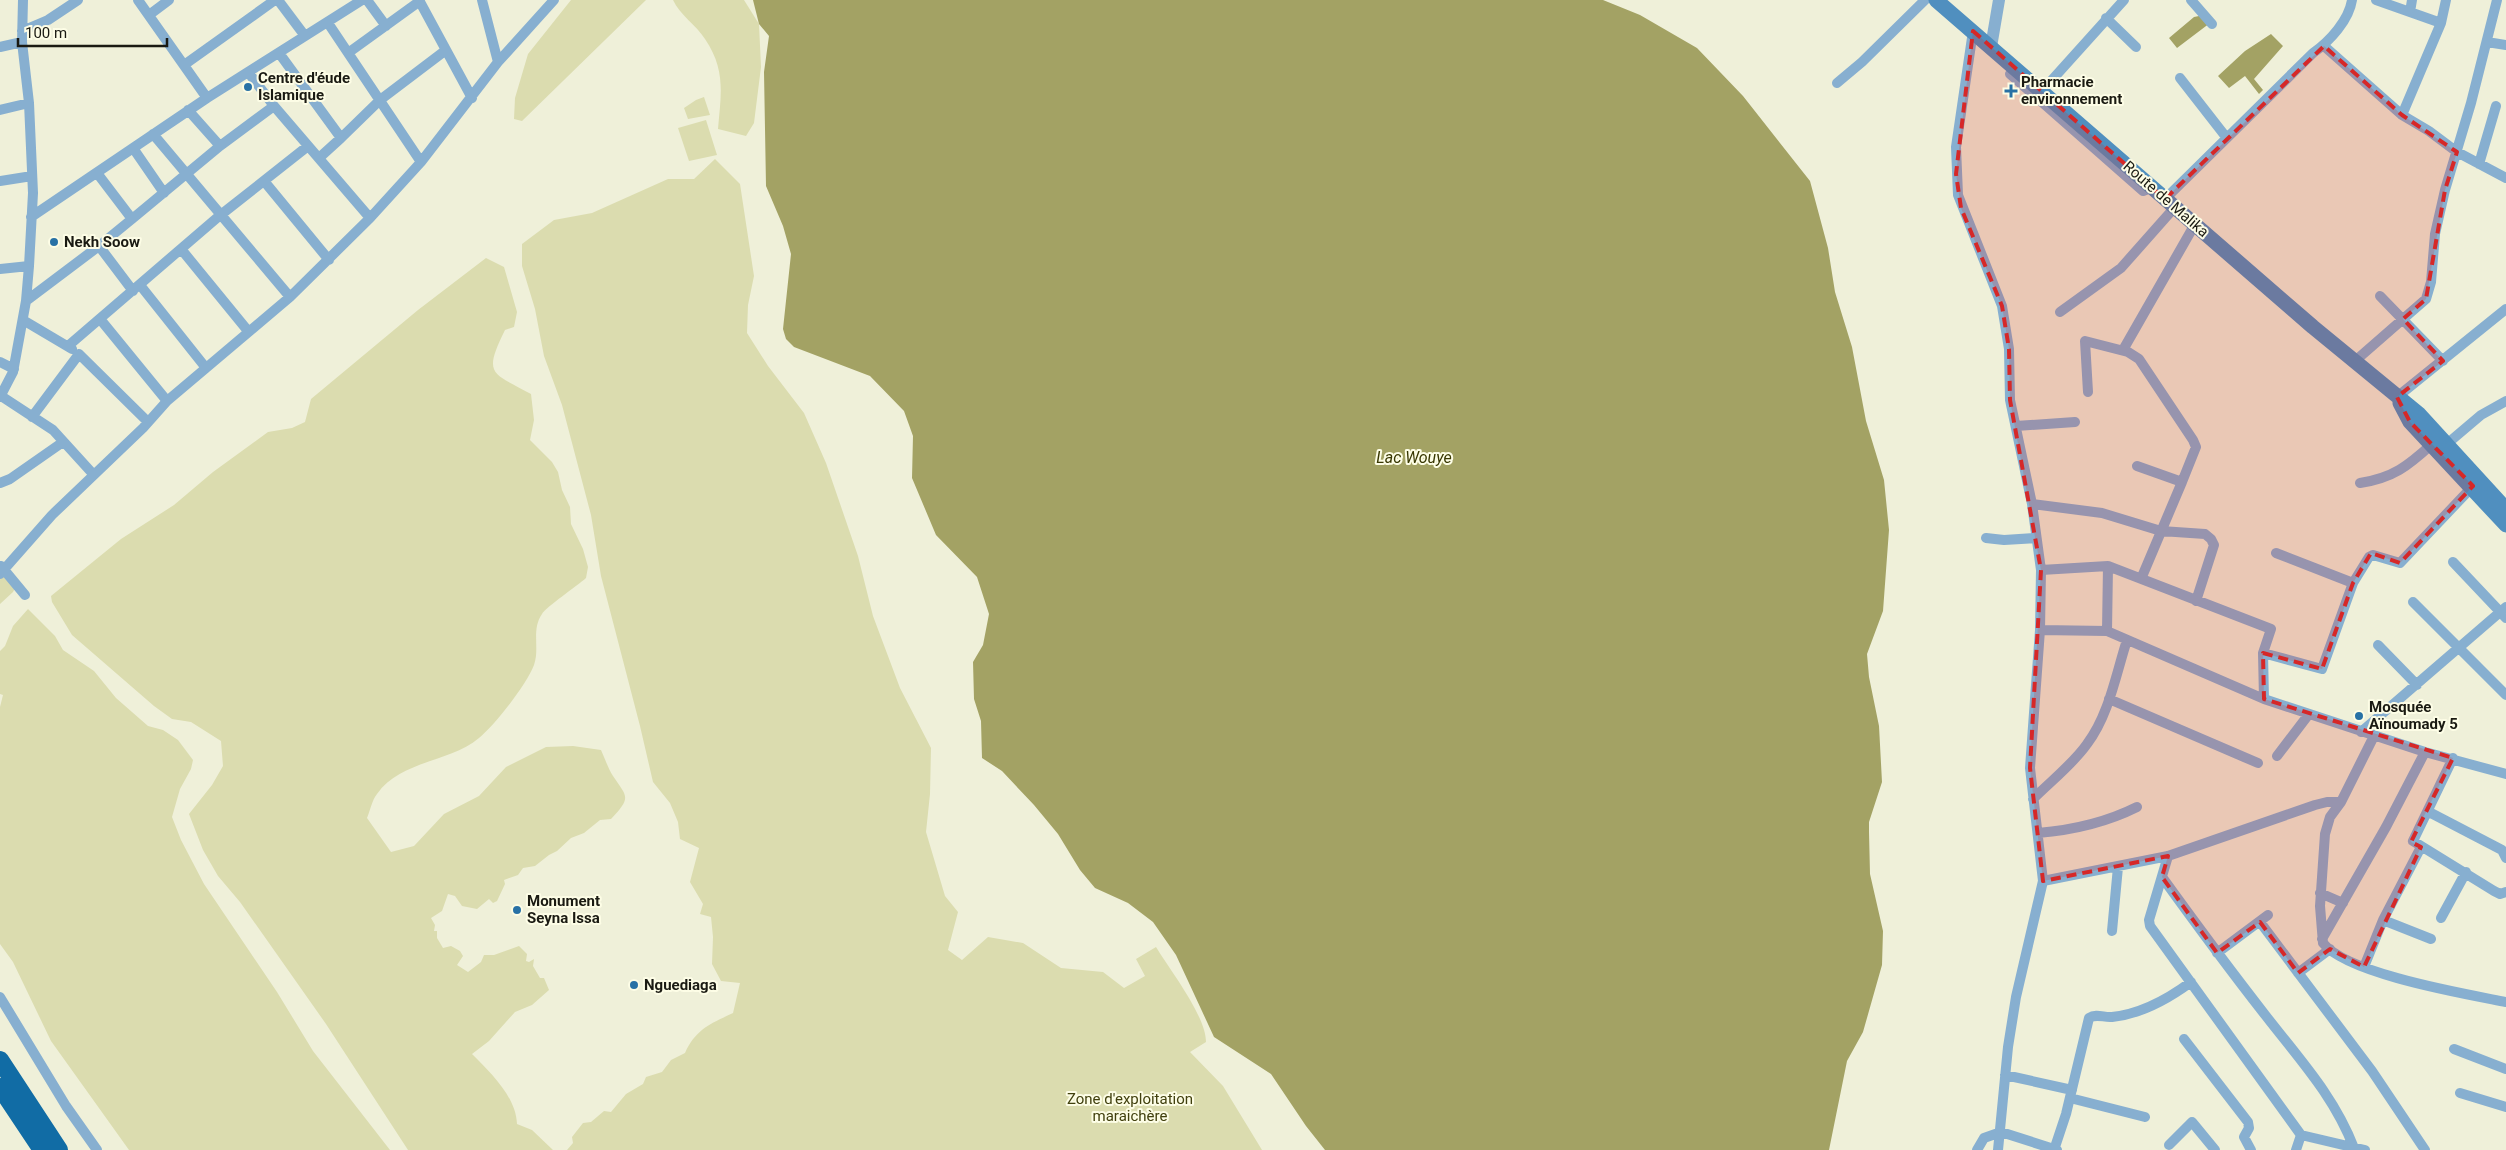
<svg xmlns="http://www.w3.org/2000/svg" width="2506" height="1150" font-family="Roboto,sans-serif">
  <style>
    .green { fill: #dbdcaf }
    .water { fill: #a3a264 }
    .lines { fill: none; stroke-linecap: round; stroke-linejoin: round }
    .minor { stroke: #87afd0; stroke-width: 10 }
    .tertiary { stroke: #87afd0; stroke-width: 12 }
    .secondary { stroke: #508fbf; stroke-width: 15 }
    .trunk { stroke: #116ca5; stroke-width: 18 }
    .marked { fill: #d62828; fill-opacity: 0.2; stroke: #d62828; stroke-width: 4; stroke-dasharray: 10 6; stroke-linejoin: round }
    .poi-dot { fill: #2871a5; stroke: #fdfde6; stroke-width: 2 }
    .labels { text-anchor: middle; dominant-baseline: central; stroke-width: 4; stroke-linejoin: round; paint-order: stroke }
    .poi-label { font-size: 15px; font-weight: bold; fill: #1a1a12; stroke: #fdfde6; text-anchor: start }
    .street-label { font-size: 15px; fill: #1a1a12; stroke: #fdfde6 }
    .park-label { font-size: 15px; fill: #41400e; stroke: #fdfde6 }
    .water-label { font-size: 16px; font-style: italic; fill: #383702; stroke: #fdfde6 }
  </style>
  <rect width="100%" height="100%" fill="#eff0d9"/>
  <path class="green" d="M571 0H646L522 121 514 119 515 98 528 54Z
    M673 0H744L759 24 761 67 754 123 746 136 718 129C721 94 726 70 705 39 696 25 680 15 673 0Z
    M704 97 710 115 688 119 684 108 696 100Z
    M706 120 717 155 689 161 678 128Z
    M715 159 740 184 754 276 748 305 747 333 768 366 804 413 826 463 858 556 873 616 900 688 931 748 930 794 926 832 945 896 958 912 948 950 962 960 988 937 1023 943 1061 968 1103 972 1124 988 1145 976 1136 959 1156 947C1170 970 1206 1016 1206 1042L1190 1052 1223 1086 1262 1150H567L573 1143 572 1137 583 1123 591 1122 604 1111 611 1112 626 1094 643 1084 646 1077 662 1072 671 1060 685 1053C696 1029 710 1024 733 1013L740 983 721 981 712 964 713 937 711 917 700 914 703 904 690 882 699 848 680 839 678 822 670 803 653 782 640 726 601 576 591 515 562 405 544 356 535 309 522 266V244L554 220 592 213 668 179H694Z
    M486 258 504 267 517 312 514 327 505 330C483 375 491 372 531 394L534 420 530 440 552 462 558 472 562 490 570 507 571 524 583 549 588 567 586 578C577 586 546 607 542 614 531 630 540 648 534 665 527 684 495 725 479 738 449 763 401 760 377 794 372 800 370 811 367 818L391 852 414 846 444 814 479 796 506 767 546 747 573 746 601 750C605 759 608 768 613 776 627 797 632 797 611 819L600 820 584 833 571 838 557 851 549 855 535 866 523 868 518 875 504 880 505 884 497 901 493 903 489 899 477 909 462 906 455 896 448 894 442 911 431 918 435 925 434 931H437V938L443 948 451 946 460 951 463 956 457 965 468 972 481 962 484 955H494L519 946 527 954 526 961 529 962 534 959 533 966 540 978H544L549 990 532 1005 515 1012 489 1041 472 1054C491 1073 516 1097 517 1124L532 1130 553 1150H408L326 1024 240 902 218 876 203 850 189 814 212 785 223 766 221 741 191 722 172 719 154 706 72 635 52 602 51 596 121 539 174 505 213 472 268 432 292 428 305 422 311 399 418 310Z
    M0 570 16 586 13 592 0 604Z
    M28 609 55 636 63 650 94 671 116 698 148 726 163 730 178 740 193 760 191 769 180 789 172 817 181 840 204 884 277 992 313 1051 390 1150H129L51 1041 13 962 0 944V707L3 695 0 694V651L5 646 13 626Z"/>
  <path class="water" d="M753 0H1603L1640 15 1697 48 1743 96 1810 181 1828 248 1835 292 1852 347 1866 421 1884 480 1889 530 1883 611 1867 654 1869 677 1879 726 1882 782 1869 822V832L1870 874 1883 931 1882 965 1863 1032 1847 1061 1829 1150H1325L1306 1126 1271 1074 1214 1037 1176 955 1153 922 1128 903 1095 888 1080 870 1058 834 1034 805 1002 771 982 758 981 721 974 699 973 662 983 645 989 614 977 577 936 535 912 478 913 436 904 411 870 376 794 347 786 339 783 329 791 254 783 226 766 186 764 72 769 36 759 24Z
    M2199 16 2210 23 2177 48 2169 38 2194 17Z
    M2271 34 2283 46 2254 79 2263 90 2259 94 2245 76 2229 88 2218 76 2245 51Z"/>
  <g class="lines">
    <path class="minor" d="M138 0 207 98 362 0
      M278 0 305 36
      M367 0 386 26
      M419 0 472 98
      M482 0 498 62
      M2191 0 2212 24
      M2376 0 2441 23
      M2410 12 2412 0
      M149 15 169 0
      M2106 18 2136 47
      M328 23 421 162
      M22 31 48 20 78 0
      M1973 31 1956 147 1958 195 2002 306 2009 349 2010 400 2032 504 2041 570 2040 630 2030 768 2043 881 2016 997 2008 1047 1998 1150
      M2487 42 2506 45
      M2324 46 2402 115 2429 131 2457 152 2506 178
      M0 47 22 42
      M279 53 341 138 319 158
      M348 53 420 1
      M184 65 275 0
      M2010 74 2143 191 2153 187
      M2180 78 2226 137
      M1837 83 1862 62 1925 0
      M2042 91 2124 0
      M274 106 370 218
      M0 110 29 103
      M188 110 220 146 274 106 248 72
      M2402 115 2441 23 2446 0
      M153 134 290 297
      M341 138 380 100 446 50
      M133 148 164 193
      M2479 164 2496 106
      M97 173 132 219 99 246 133 291
      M0 181 32 176
      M264 181 329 260
      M2165 199 2313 53C2330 41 2349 20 2352 0
      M31 217 207 98
      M132 219 220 146
      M181 249 248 331
      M0 269 29 266
      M140 285 206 368
      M2380 296 2443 361
      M26 301 99 246
      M2060 312 2121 268 2175 207
      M100 319 167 401
      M23 320 72 349
      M68 346 218 217 308 146
      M2123 350 2195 224
      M2355 361 2426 299 2431 282 2435 234 2445 190 2471 103 2497 0
      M0 362 14 369
      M2088 392 2085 341 2128 352 2139 359 2193 440 2196 447 2182 482 2137 466
      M1 396 53 430 93 474
      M0 397 13 372 26 301 29 266 33 193 29 103 22 42 23 0
      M2397 397 2506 309
      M32 417 79 354 148 422
      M2016 426 2075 422
      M2448 443 2481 415 2506 401
      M0 483 10 479 63 442
      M2360 483C2393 478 2408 466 2432 444
      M2032 504 2102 513 2161 531 2205 534 2211 539 2214 545 2196 601
      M1986 538 2004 540 2036 538
      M2276 553 2353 583
      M2453 562 2506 618
      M1 566 25 595
      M2041 570 2108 566 2271 629 2263 653 2264 699
      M0 574 52 515 143 428 167 401 290 297 370 218 421 162 498 62 554 0
      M2141 579 2182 482
      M2413 602 2506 695
      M2040 630 2107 631 2264 699 2425 752 2506 774
      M2107 631 2108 566
      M2378 645 2417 685
      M2263 653 2322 669 2353 583 2369 557 2373 555 2400 563 2473 486
      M2109 699 2258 763
      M2361 732 2506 607
      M2374 736 2341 802 2330 817 2325 834 2320 906 2323 943C2347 974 2466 994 2506 1002
      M2277 756 2309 714
      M2453 758 2413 841 2494 891 2500 894 2506 892
      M2033 799C2051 781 2073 764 2087 744 2109 715 2116 674 2127 640
      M2429 812 2502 850 2506 858
      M2038 833C2074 830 2105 823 2137 807
      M2168 856 2149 920 2150 926 2301 1135 2365 1150
      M2162 877C2196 924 2230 970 2266 1016 2300 1060 2334 1096 2354 1148
      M2043 881 2168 856 2315 805 2327 802H2341
      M2320 893 2343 903
      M2441 918 2466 872
      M2383 920 2431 939
      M2260 922 2372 1071 2425 1150
      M2112 931 2118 867
      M2322 939 2386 827 2425 752
      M2217 953 2268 915
      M2364 967 2383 920 2421 847
      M2298 973 2330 949
      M0 997 66 1106 97 1150
      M2184 1039 2248 1122 2249 1128 2244 1137 2251 1150
      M2454 1049 2506 1069
      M2005 1075 2072 1090
      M2460 1093 2506 1107
      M2070 1098 2145 1117
      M2169 1145 2192 1122 2215 1150
      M1977 1150 1984 1138 2001 1132 2057 1150
      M2054 1150 2066 1114 2089 1018C2097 1013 2104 1018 2112 1017 2141 1014 2168 999 2191 982
      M2296 1150 2301 1135"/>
    <path class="tertiary" d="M1991 47 1999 0"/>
    <path class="secondary" d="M1936 0 2313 327 2419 414 2506 509
      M2400 403 2410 422 2506 525"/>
    <path class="trunk" d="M0 1060 59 1150
      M0 1087 42 1150"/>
  </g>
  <path class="marked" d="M1973 31 2165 199 2324 46 2402 115 2457 152 2445 190 2426 299 2403 319 2443 361 2397 397 2410 422 2473 486 2400 563 2371 553 2353 583 2322 669 2263 653 2264 699 2453 758 2411 842 2421 847 2364 967 2330 949 2298 973 2260 922 2217 953 2162 877 2168 856 2043 881 2030 768 2041 570 2010 400 2009 349 2002 306 1961 208 1956 174Z"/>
  <g class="poi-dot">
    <circle cx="248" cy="87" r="5"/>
    <path d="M2008.5 83.5h5v5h5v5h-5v5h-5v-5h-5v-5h5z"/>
    <circle cx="54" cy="242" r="5"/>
    <circle cx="2359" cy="716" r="5"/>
    <circle cx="517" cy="910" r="5"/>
    <circle cx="634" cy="985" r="5"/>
  </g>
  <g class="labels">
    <g class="poi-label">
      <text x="258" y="78">Centre d'éude<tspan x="258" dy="17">Islamique</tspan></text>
      <text x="2021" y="82">Pharmacie<tspan x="2021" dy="17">environnement</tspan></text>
      <text x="64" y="242">Nekh Soow</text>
      <text x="2369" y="707">Mosquée<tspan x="2369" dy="17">Aïnoumady 5</tspan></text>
      <text x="527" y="901">Monument<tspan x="527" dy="17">Seyna Issa</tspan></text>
      <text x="644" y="985">Nguediaga</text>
    </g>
    <g class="street-label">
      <text transform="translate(2166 199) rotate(41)">Route de Malika</text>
    </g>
    <g class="park-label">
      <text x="1130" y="1099">Zone d'exploitation<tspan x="1130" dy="17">maraichère</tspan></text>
    </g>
    <g class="water-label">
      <text x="1414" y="457">Lac Wouye</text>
    </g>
  </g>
  <path d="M18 38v8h149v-8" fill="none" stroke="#1a1a12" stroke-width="2.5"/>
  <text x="25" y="38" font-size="15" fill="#1a1a12" stroke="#fdfde6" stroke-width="4" paint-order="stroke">100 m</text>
</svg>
